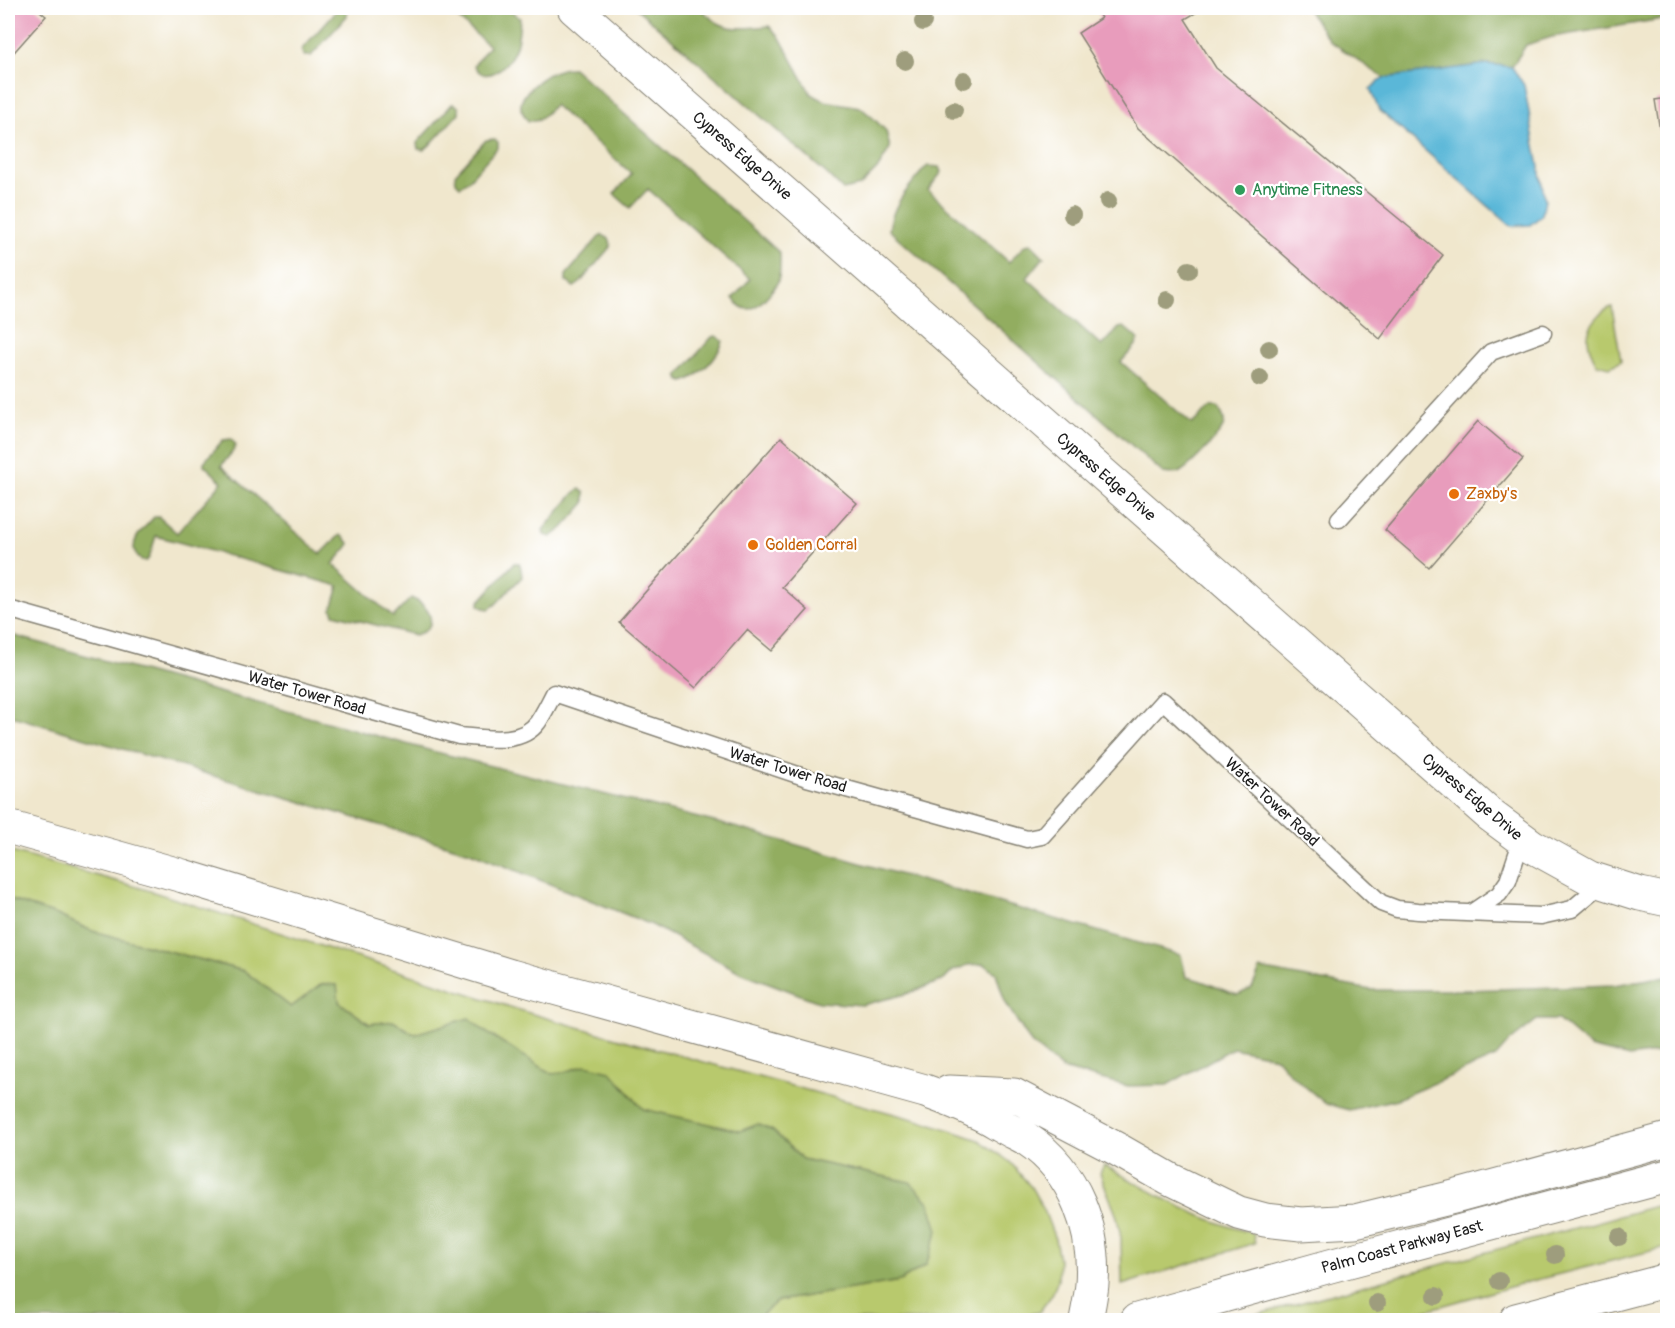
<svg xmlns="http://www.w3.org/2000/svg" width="1675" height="1328" font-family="Pangolin,sans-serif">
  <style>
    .green { fill: #b8c96d; stroke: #6a7244; stroke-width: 1.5 }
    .forest { fill: #92ad60; stroke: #57643e; stroke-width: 1.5 }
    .water { fill: #5ab7d8; stroke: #3b6a7a; stroke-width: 1.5 }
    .building { fill: #e89cbc }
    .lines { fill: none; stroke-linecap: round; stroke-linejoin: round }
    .lane-casing { stroke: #868274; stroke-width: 19 }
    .street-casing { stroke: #868274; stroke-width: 35 }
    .primary-casing { stroke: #868274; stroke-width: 35 }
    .highway-casing { stroke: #868274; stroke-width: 35 }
    .lane { stroke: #fff; stroke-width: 16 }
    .street { stroke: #fff; stroke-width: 33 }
    .primary { stroke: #fff; stroke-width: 33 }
    .highway { stroke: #fff; stroke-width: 33 }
    .tree { fill: #9e9d7d }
    .leisure-dot { fill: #2e9e5b; stroke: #fff; stroke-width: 2 }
    .food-dot { fill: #e8710a; stroke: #fff; stroke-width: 2 }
    .labels { text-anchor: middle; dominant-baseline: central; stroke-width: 4.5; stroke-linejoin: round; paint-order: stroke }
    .street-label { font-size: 16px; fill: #1c1c1c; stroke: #fff }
    .leisure-label { font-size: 16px; fill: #27864d; stroke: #fff; text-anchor: start }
    .food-label { font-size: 16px; fill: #c56008; stroke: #fff; text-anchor: start }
  </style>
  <rect width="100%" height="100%" fill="#fff"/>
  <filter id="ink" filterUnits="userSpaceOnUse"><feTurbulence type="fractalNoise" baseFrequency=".0167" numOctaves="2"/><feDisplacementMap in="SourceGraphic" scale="12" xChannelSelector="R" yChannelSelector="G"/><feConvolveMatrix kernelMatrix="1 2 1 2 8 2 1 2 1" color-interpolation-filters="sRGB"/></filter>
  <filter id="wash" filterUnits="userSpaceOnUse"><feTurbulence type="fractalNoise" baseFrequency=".008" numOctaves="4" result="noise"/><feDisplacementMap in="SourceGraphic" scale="24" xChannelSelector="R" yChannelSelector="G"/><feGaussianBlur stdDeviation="1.35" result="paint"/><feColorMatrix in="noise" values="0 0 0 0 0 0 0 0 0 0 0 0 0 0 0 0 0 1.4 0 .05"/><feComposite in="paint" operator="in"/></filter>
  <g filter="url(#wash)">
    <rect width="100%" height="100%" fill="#f0e7cd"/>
    <path class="green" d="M1612 307 1621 361 1610 367 1597 364C1593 357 1587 346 1588 336 1589 324 1602 310 1612 307Z
      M8 851 141 888 529 1013 616 1038 935 1125 979 1140 1010 1162 1031 1187 1044 1210 1055 1239 1059 1259 1058 1280 1052 1295 1039 1312 1007 1320H752L757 1319 777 1301 900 1281 926 1265 938 1230 910 1182 802 1159 773 1131H740L642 1109 625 1087 586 1065 565 1072 552 1074 484 1031 469 1018 414 1034 393 1021 370 1024 339 1002 336 985 322 984 291 1007 244 971 92 931 57 915 8 899Z
      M1104 1165C1152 1192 1199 1221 1253 1233L1255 1243 1122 1285 1121 1238 1117 1217 1100 1173Z
      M1667 1203V1247L1528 1282 1390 1320H1237Z"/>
    <path class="forest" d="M343 8 347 11V16L311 56H304L301 50 338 9Z
      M447 8H507L520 18C519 30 519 41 514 52 507 66 485 87 474 65L489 46Z
      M636 8H701C722 34 739 28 769 26L779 36 811 94 825 101 860 107 873 118 886 131 890 148 879 167 860 186 843 190 827 174Z
      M1306 8H1667L1668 18 1552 37 1526 45 1512 67 1487 64 1384 78 1330 41Z
      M573 68 780 253C780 262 781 272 778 281 776 286 772 290 770 293 758 307 746 318 733 298L750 279 648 189 630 208 614 194 632 174 554 105C546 113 541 122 528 121 526 117 522 113 521 109 518 93 546 73 559 70 563 68 568 68 573 68Z
      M452 104H455L459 108V113L429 146 424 150 418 149 417 143Z
      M494 139 498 142V147L468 181 460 186 456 182 455 174 486 140Z
      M928 166 940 167 942 172 928 190 1009 262 1025 245 1031 244 1044 257 1027 278 1102 346 1119 328 1124 327 1138 339 1136 345 1121 362 1192 424 1210 407H1217C1221 412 1225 417 1224 424 1222 434 1188 469 1178 473 1173 474 1168 474 1163 473L889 230C892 205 908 188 924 169Z
      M603 235 610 240 611 246 580 283 574 287 566 281V275L599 237Z
      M716 336 723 341C719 356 698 378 683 382L679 380 678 376 712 337Z
      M231 439 236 445 233 451 221 466 321 554 340 535 344 537 349 543 348 547 333 564 393 617 411 598C430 605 442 629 414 635L334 614 332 609 339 586 156 536 149 558 146 561C140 560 137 558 135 552 130 538 146 527 154 517H159L177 533 222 482 204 465V462L223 440Z
      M580 489 585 493V503L563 528 551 537 544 535 543 530 574 493Z
      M514 563H519L521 568 522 577 495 605 489 609 483 608 479 605V602Z
      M8 634 432 751 738 828 1181 955 1186 977C1205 980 1220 990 1238 995L1252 988 1260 969 1371 990H1467L1614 985 1667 976V1051L1629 1057 1590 1047 1558 1020H1537L1509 1042 1496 1057 1397 1099 1349 1110 1326 1104 1290 1074 1276 1057 1233 1048 1167 1085 1128 1086 1062 1069 1031 1043 1005 1002 996 973 984 964 968 965 953 971 944 980 906 994 862 1005 819 1002 740 972 652 925 470 852 8 715Z
      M8 899 57 915 92 931 244 971 291 1007 322 984 337 985 339 1002 369 1024 393 1021 414 1034 469 1018 484 1031 552 1074 565 1072 586 1065 610 1071 643 1109 740 1131 758 1124 773 1131 802 1159 910 1182 929 1202 938 1230 926 1265 900 1281 777 1301 757 1319 752 1320H8Z"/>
    <path class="water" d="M1487 64 1512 67 1524 85 1545 200 1542 215 1530 225 1511 226 1379 110 1370 89 1384 78Z"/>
    <g id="blocks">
      <path class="building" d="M8 8H36L46 16 8 59Z
        M1095 8H1204L1185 19 1216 68 1443 255 1380 339 1138 128 1078 33 1101 18Z
        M1668 98V168H1666L1655 100Z
        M1478 421 1523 459 1429 568 1385 530Z
        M781 437 857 503 782 587 808 610 772 651 747 630 696 688 619 622Z"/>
    </g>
  </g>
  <g filter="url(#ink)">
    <use href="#blocks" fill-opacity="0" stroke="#868274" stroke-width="1.5"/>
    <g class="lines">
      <defs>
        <path id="lane" d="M1339 519 1491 352 1543 333
          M8 609 459 736C484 738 521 746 538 722 544 713 549 703 554 693L807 778 1027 839 1042 836 1163 701 1381 903 1397 909 1418 911 1541 916 1572 909 1604 882
          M1471 913 1499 894 1508 881 1522 839"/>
        <path id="street" d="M574 8 1490 815 1532 846 1590 878 1640 894 1668 900"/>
        <path id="primary" d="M1137 1320 1330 1266 1668 1176
          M1516 1320 1668 1280"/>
        <path id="highway" d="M8 827 183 876 511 976 925 1091C942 1097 960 1104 976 1112 986 1116 995 1122 1004 1127 1012 1132 1021 1135 1028 1140 1075 1171 1096 1230 1092 1284 1091 1296 1088 1309 1086 1320
          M949 1092 1014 1095 1115 1148 1169 1179 1239 1213 1265 1220 1301 1224 1355 1221 1458 1196 1668 1139"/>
      </defs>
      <use href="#lane" class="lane-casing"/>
      <use href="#street" class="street-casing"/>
      <use href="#primary" class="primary-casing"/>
      <use href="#highway" class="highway-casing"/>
      <use href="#lane" class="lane"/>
      <use href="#street" class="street"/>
      <use href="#primary" class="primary"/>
      <use href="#highway" class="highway"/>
    </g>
    <g class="tree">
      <circle cx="923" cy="22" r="9"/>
      <circle cx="905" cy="61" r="9"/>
      <circle cx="964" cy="80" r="9"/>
      <circle cx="954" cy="110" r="9"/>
      <circle cx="1108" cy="201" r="9"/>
      <circle cx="1072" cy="215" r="9"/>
      <circle cx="1189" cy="270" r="9"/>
      <circle cx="1167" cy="300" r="9"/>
      <circle cx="1269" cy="349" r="9"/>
      <circle cx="1260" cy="378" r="9"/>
      <circle cx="1619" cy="1237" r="9"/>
      <circle cx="1555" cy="1255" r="9"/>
      <circle cx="1499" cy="1281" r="9"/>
      <circle cx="1436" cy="1296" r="9"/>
      <circle cx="1377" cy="1303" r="9"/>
    </g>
  </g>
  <circle class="leisure-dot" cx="1240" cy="190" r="6"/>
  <g class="food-dot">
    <circle cx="1454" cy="494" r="6"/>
    <circle cx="753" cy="545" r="6"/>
  </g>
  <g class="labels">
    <g class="street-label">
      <text transform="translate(742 156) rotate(41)">Cypress Edge Drive</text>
      <text transform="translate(1106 477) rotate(41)">Cypress Edge Drive</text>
      <text transform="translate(307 693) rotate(16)">Water Tower Road</text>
      <text transform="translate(788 770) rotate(17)">Water Tower Road</text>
      <text transform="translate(1472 797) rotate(40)">Cypress Edge Drive</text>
      <text transform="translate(1272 802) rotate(43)">Water Tower Road</text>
      <text transform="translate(1402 1247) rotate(-15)">Palm Coast Parkway East</text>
    </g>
    <g class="leisure-label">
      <text x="1252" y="190">Anytime Fitness</text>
    </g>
    <g class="food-label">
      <text x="1466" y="494">Zaxby's</text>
      <text x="765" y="545">Golden Corral</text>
    </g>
  </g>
  <rect width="1675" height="1328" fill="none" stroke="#fff" stroke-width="30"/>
</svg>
